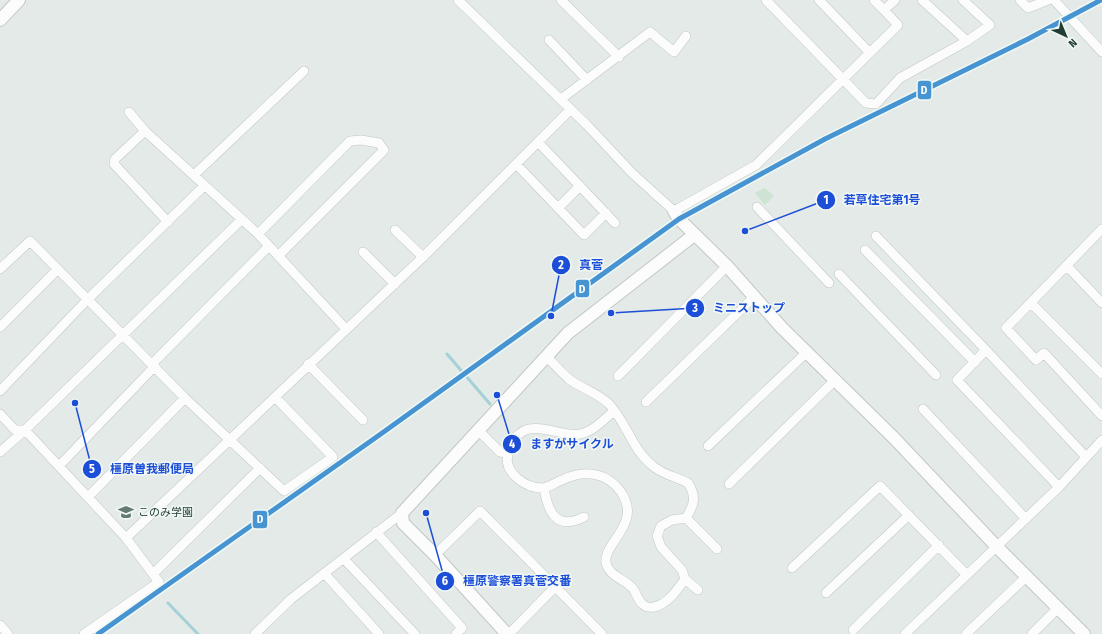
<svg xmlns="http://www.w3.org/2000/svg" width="1102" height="634" font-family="'Fira Sans Condensed','Noto Sans JP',sans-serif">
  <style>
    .green { fill: #cde3d4 }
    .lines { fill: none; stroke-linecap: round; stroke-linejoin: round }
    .stream { stroke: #a4d1d8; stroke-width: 3 }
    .minor-casing { stroke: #c1c7c4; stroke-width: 10 }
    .tertiary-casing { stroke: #c1c7c4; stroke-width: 14 }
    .minor { stroke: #fbfcfb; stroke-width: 9 }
    .tertiary { stroke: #fbfcfb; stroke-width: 12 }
    .rail-1-casing { stroke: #f2f9f5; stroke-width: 8 }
    .rail-1 { stroke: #4694d1; stroke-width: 5 }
    .labels { text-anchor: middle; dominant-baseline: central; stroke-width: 3; stroke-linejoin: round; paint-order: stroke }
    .poi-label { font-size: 11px; fill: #223d36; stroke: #f2f9f5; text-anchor: start }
    .leader { fill: none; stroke: #1d4ed8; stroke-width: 1.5 }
    .callout-dot { fill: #1d4ed8; stroke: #f2f9f5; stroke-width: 1.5 }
    .mark-label { font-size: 12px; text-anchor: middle; font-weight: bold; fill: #fff }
    .callout-label { font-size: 12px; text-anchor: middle; font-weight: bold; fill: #1d4ed8; stroke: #f2f9f5; stroke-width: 3; stroke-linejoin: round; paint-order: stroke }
    .line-badge { stroke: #f2f9f5; stroke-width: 1.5 }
    .badge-label { font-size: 11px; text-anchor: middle; font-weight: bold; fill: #fff }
  </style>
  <rect width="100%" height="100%" fill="#e4eae7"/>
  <path class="green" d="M765 188 774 196 765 205 755 193Z"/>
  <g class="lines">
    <path class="stream" d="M447 354 490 404
      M168 603 198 634"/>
    <defs>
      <path id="minor" d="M458 0 587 125 632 173 674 211 756 165 898 25 884 10 895 0
        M561 0 619 57
        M766 0 866 103 876 104 900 78 967 41 990 25 963 0
        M819 0 870 53
        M874 0 884 10
        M922 0 967 41
        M1020 0 1028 8 1048 0
        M1054 0 1102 52
        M549 40 587 80
        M561 99 650 32 674 52 686 36
        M129 112 145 131 258 234 346 329
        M145 131 115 159 114 164 168 222
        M538 142 615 223
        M516 164 584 235 606 213
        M194 175 304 71
        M757 207 829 283
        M558 208 580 186
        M1102 229 1006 328 1036 360 1044 353 1102 416
        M395 230 423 257
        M258 234 350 141 361 140 379 143 384 150 278 256
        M876 236 986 350 1086 457
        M865 250 975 362
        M363 252 395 284
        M1067 266 1102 303
        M0 269 30 241 185 398 284 491 333 457 275 397
        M839 274 936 375
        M1032 304 1102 374
        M0 327 57 270
        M986 350 957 380 1059 487
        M546 356C554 364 562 373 570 380 583 389 598 393 609 404 627 423 632 450 653 466 663 475 677 477 688 483 697 497 694 505 686 518
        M152 364 269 246
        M308 364 363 420
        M618 376 727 266
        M0 391 87 300 204 186
        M646 402 754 297
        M923 409 1026 519
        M614 411C604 419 593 432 580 434 556 439 521 408 508 454 503 473 526 488 542 488 548 488 556 482 562 480 583 470 606 471 621 492 644 526 598 545 607 566 611 577 627 580 634 590 639 599 641 609 654 607 668 604 677 590 685 579
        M0 414 15 430H25L126 538 159 582 84 634
        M479 431 500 452 508 454
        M708 446 807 352
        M0 452 25 430 241 220
        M59 466 155 366
        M729 484 835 380
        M544 488C548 512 556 531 584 517
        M88 497 185 398
        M376 532 462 628 456 634
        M126 538 423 257 571 109
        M435 555 480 511 602 634
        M344 559 415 634
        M792 568 880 486 967 575
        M324 573 379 634
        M153 574 260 468
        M698 590 685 579 682 570 661 547 657 536 661 526 672 520 686 518 717 549
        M826 593 909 515
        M0 625 8 634
        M853 630 939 545
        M255 634 291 599 402 513
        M509 634 555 587
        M905 634 1059 487 1102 440
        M966 634 1027 576
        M1032 634 1058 608"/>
      <path id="tertiary" d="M0 20 19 0
        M674 211 679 219 727 266 782 328 894 438 997 547 1084 634
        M507 634 435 555 403 523 402 513 568 333 694 235"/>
    </defs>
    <use href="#minor" class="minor-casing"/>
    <use href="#tertiary" class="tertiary-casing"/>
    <use href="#minor" class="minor"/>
    <use href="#tertiary" class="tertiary"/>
    <defs>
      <path id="rail-1" d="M98 634 385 431 679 219 825 139 1028 39 1101 0"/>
    </defs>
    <use href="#rail-1" class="rail-1-casing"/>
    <use href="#rail-1" class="rail-1"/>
  </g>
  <defs>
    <symbol id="school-bare" viewBox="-9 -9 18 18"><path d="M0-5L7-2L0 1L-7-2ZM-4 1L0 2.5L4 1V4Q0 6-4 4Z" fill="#667a74" stroke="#f2f9f5" stroke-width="2.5" paint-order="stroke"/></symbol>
  </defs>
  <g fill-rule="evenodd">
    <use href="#school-bare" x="115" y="501" width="22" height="22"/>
  </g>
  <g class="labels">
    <g class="poi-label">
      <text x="138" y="512">このみ学園</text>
    </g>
  </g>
  <path class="leader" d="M745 231L826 200M551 316L561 265M611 313L695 308M497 395L512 444M75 403L92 469M426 513L445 581"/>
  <g class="callout-dot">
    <circle cx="745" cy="231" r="4"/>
    <circle cx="551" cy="316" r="4"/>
    <circle cx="611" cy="313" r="4"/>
    <circle cx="497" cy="395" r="4"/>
    <circle cx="75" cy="403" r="4"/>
    <circle cx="426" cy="513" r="4"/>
    <circle cx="826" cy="200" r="10"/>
    <circle cx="561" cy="265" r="10"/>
    <circle cx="695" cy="308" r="10"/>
    <circle cx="512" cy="444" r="10"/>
    <circle cx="92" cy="469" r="10"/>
    <circle cx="445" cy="581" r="10"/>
  </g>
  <g class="mark-label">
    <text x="826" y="204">1</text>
    <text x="561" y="269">2</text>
    <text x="695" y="312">3</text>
    <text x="512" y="448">4</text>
    <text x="92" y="473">5</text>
    <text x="445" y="585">6</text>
  </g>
  <g class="callout-label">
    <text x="882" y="204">若草住宅第1号</text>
    <text x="591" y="269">真菅</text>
    <text x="749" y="312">ミニストップ</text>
    <text x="572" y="448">ますがサイクル</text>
    <text x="152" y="473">橿原曽我郵便局</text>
    <text x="517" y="585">橿原警察署真菅交番</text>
  </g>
  <g class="line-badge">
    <rect x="917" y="80" width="15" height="20" rx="4" fill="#4694d1"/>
    <rect x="575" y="279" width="15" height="19" rx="4" fill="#4694d1"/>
    <rect x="252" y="510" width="16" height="19" rx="4" fill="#4694d1"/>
  </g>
  <g class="badge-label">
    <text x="924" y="94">D</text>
    <text x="582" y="293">D</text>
    <text x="260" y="523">D</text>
  </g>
  <g transform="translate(1066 36) rotate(136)" stroke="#f2f9f5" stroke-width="3" paint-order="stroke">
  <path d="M0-3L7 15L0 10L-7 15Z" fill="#223d36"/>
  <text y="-6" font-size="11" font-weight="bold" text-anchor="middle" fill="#223d36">N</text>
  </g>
</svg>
